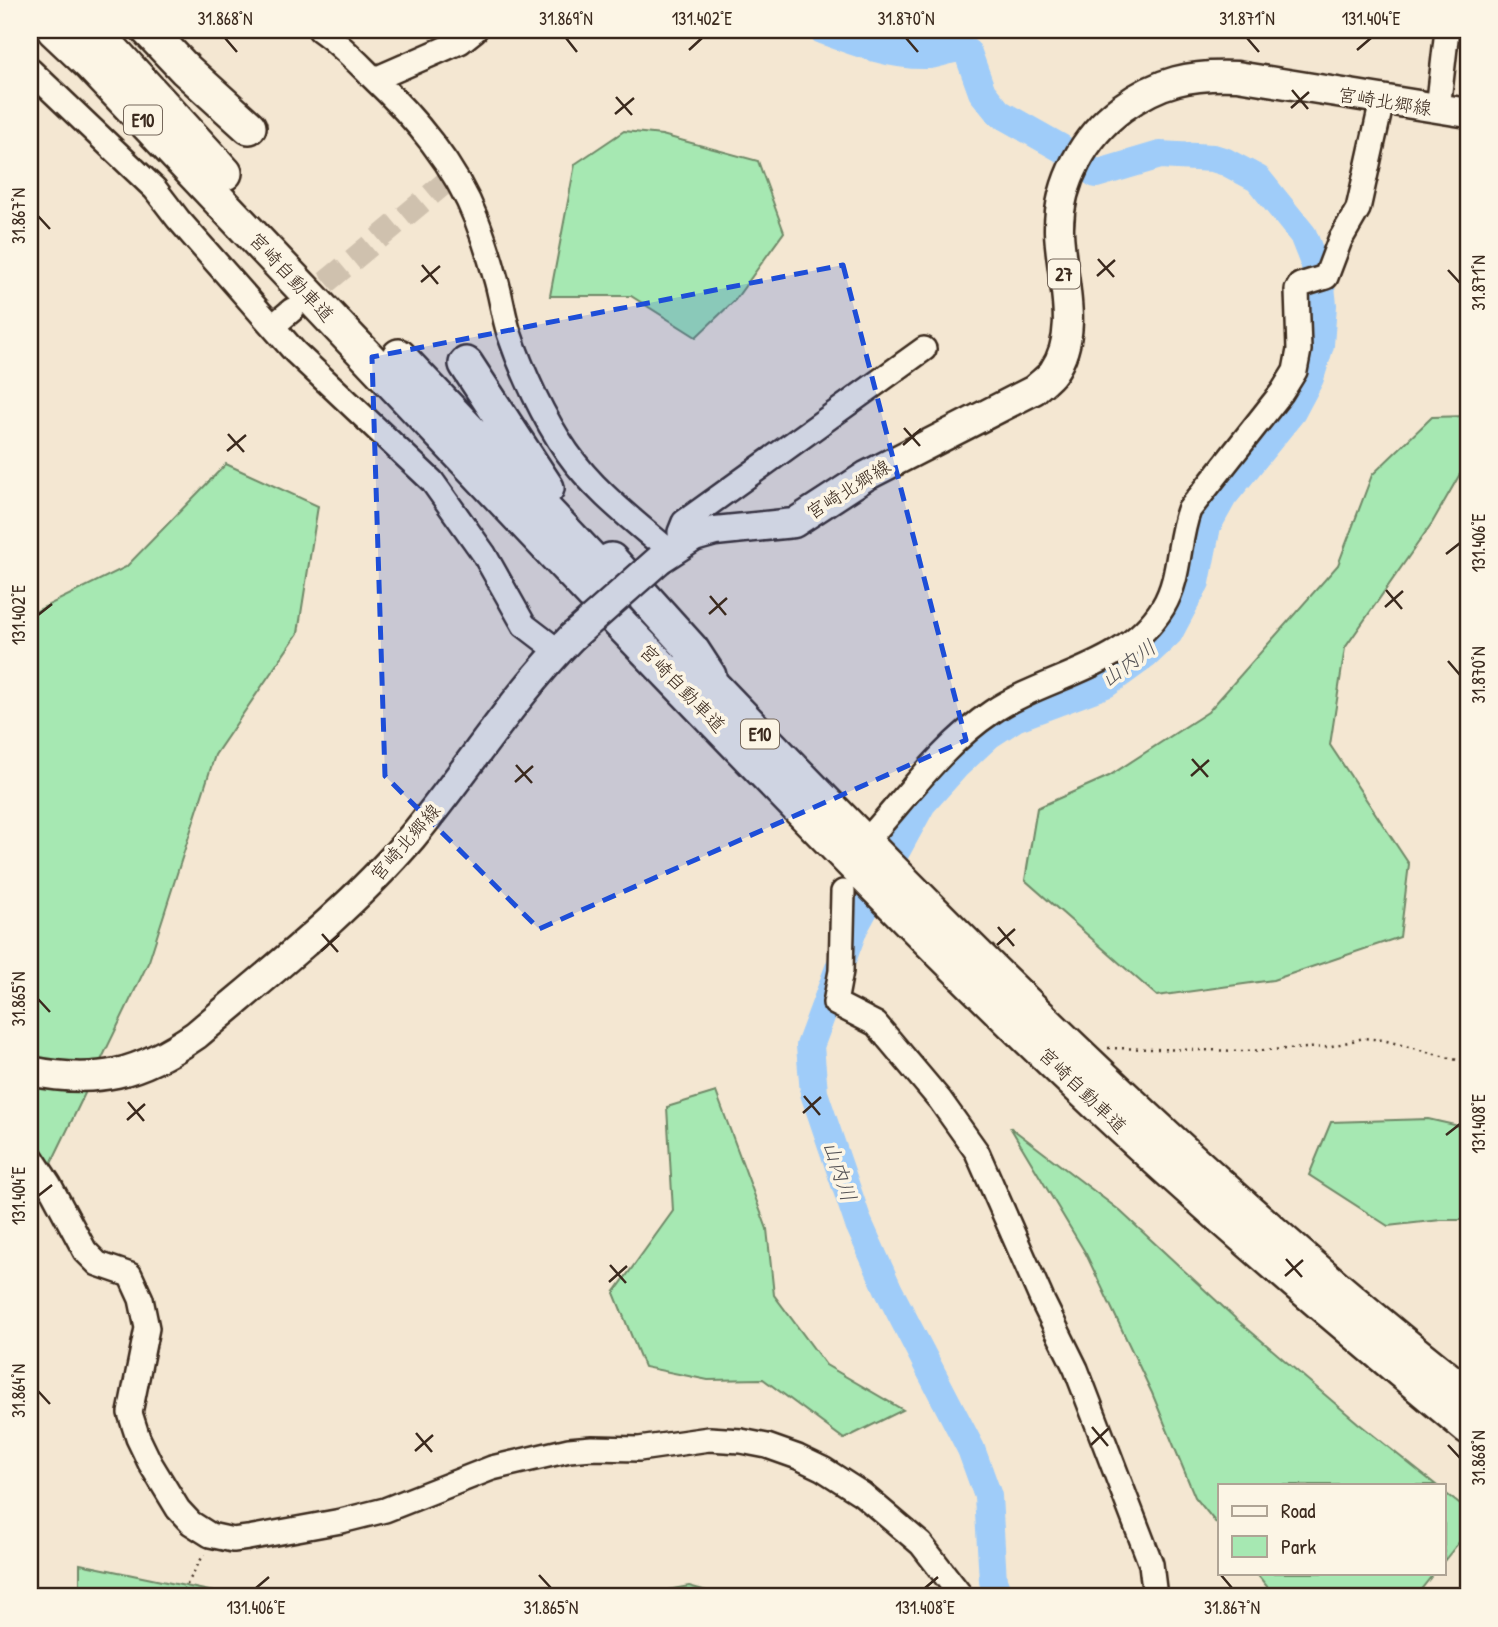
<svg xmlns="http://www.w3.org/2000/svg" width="1498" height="1627" font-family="'Patrick Hand','Klee One',sans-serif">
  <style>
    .green { fill: #a6e8b2; stroke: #708968; stroke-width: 2 }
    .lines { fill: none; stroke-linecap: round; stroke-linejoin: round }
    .river { stroke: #9fccf9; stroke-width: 28 }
    .minor-tunnel { stroke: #cfc1ae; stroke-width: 23; stroke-dasharray: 23 11; stroke-linecap: butt }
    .minor-casing { stroke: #3b2a1e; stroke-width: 28 }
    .major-casing { stroke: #3b2a1e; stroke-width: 33 }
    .highway-casing { stroke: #3b2a1e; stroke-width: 38 }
    .path { stroke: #3b2a1e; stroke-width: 2.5; stroke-dasharray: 2 5; stroke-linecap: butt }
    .minor { stroke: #fcf5e5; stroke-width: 23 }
    .major { stroke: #fcf5e5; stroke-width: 28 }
    .highway { stroke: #fcf5e5; stroke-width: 33 }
    .major-bridge-casing { stroke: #3b2a1e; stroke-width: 33; stroke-linecap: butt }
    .major-bridge { stroke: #fcf5e5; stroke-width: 28 }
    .marked { fill: #1d4ed8; fill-opacity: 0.2; stroke: #1d4ed8; stroke-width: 5; stroke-dasharray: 14 9; stroke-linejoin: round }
    .ticks { fill: none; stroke: #3b2a1e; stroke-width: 2.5 }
    .labels { text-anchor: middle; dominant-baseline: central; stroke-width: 7; stroke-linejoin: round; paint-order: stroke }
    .shield { fill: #fcf5e5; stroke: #75675a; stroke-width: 2 }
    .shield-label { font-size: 18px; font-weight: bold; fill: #3b2a1e }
    .street-label { font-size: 19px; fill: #3b2a1e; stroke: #fcf5e5 }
    .water-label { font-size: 21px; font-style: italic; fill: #545255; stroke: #fcf5e5 }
    .neatline { fill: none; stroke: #3b2a1e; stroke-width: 2.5 }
    .ticks-label { font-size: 18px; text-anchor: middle; fill: #3b2a1e }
  </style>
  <rect width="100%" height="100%" fill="#f4e7d2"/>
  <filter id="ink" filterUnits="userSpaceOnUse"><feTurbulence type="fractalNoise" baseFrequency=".0143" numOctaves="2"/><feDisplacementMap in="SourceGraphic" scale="14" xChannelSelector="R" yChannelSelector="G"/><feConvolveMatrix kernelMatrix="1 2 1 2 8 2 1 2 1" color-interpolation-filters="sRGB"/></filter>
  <g filter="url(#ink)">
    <path class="green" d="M624 131 662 135 758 161 784 232 735 300 696 337 631 296H550L575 164Z
      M1468 416V460L1432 523 1345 648 1330 745 1409 864 1400 937 1273 980 1157 996 1025 880 1037 808 1109 776 1208 712 1338 565 1372 475 1432 417Z
      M226 464 318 506 298 633 215 755 149 961 30 1207V614L126 567Z
      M716 1092 767 1229 774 1295 826 1365 903 1410 844 1439 763 1379 708 1380 644 1367 614 1293 673 1211 667 1107Z
      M1428 1119 1468 1128V1220H1441L1388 1226 1309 1175 1331 1122Z
      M1010 1127 1119 1210 1235 1318 1358 1423 1436 1485H1220V1528L1195 1497 1152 1393 1086 1254Z
      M1444 1492 1468 1511V1531L1444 1561Z
      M80 1564 238 1597H80Z
      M1256 1573H1434L1415 1597H1279L1273 1594Z
      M689 1586 728 1597H630Z"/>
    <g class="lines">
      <path class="river" d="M822 30C854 42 892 56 927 55 941 55 956 43 968 53L982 92 999 113 1061 148 1096 174 1160 155 1213 158 1226 162 1258 179 1303 235 1320 278 1323 305 1320 345 1310 378 1292 412 1223 497 1207 526 1196 582 1169 633 1146 655 1106 684 1015 718 989 735 957 765 922 804 854 928 810 1046 814 1093 858 1222 889 1291 971 1449 988 1496 993 1581 999 1597"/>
      <path class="minor-tunnel" d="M300 304 446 182"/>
      <defs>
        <path id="minor" d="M320 30C339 43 355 60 371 76 414 117 455 164 477 221 484 239 490 258 495 276 501 295 503 315 509 333 522 372 544 419 567 452 595 492 633 520 670 552
          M30 70 155 189 178 219 295 352 432 481 484 554 524 625 558 651
          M375 79 460 42 475 30
          M1438 109 1447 30
          M273 326 292 310
          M681 544 680 532 684 522 924 349
          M876 830C911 790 948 741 992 712 1047 675 1126 668 1163 607 1181 577 1177 542 1189 510L1282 392 1295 371 1299 350 1297 290 1300 285 1326 277 1340 240 1358 209 1382 101
          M843 892 841 971 835 1003 876 1024 940 1100 977 1152 1043 1302 1076 1369 1151 1564 1155 1597
          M30 1155 49 1184 85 1251 98 1264 130 1275 141 1299 147 1328 130 1413 138 1438 150 1463 178 1509 191 1523 210 1535 233 1540 248 1538 341 1521 385 1510 492 1468 569 1450 592 1448 639 1449 709 1439 741 1441 767 1446 798 1457 823 1469 862 1494 921 1544 962 1597"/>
        <path id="major" d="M660 559 694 537 715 531 794 523 866 476 1034 390C1040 384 1049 378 1053 372 1082 331 1060 275 1059 231 1058 183 1084 136 1122 108 1159 81 1191 74 1237 76L1468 113
          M30 1071C97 1085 140 1074 196 1035 270 972 349 911 412 837 467 771 512 698 572 637"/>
        <path id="highway" d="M54 30 90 64C265 248 439 432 613 616 773 782 932 949 1100 1107 1219 1219 1343 1323 1468 1427
          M94 30 225 173
          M148 30 185 69 249 127
          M399 356 603 571
          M466 364 547 488
          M611 560 692 650 709 676
          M691 663C872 852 1055 1039 1250 1212 1321 1275 1393 1337 1468 1395"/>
      </defs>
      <use href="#minor" class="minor-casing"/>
      <use href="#major" class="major-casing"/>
      <use href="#highway" class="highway-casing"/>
      <path class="path" d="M1108 1048 1244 1051 1328 1047 1364 1038 1383 1040 1468 1063
        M180 1597 204 1554"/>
      <use href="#minor" class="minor"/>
      <use href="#major" class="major"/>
      <use href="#highway" class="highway"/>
      <defs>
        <path id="major-bridge" d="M572 637 660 559"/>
      </defs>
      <use href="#major-bridge" class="major-bridge-casing"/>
      <use href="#major-bridge" class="major-bridge"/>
    </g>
  </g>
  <path class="marked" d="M843 265 966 740 539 929 385 776 372 357Z"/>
  <path class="ticks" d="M225 38 237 52M566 38 577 52M906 38 918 52M1247 38 1259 52M689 50 702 38M1357 50 1371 38M1292 90 1308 109M616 97 632 115M1291 108 1309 92M615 114 634 98M38 216 50 229M1098 259 1114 277M422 265 438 284M1448 270 1460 283M1097 276 1115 260M421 282 440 266M904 428 920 446M228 434 244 452M903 445 921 429M227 451 246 435M1446 554 1460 543M1386 590 1402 609M710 596 726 615M1385 607 1403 591M709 614 727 598M38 615 52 604M1448 661 1460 675M1192 759 1208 777M516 765 532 783M1191 776 1209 760M515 782 533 766M998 927 1014 946M322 934 338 952M997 945 1015 929M321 951 339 935M38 999 50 1012M804 1096 820 1115M128 1102 144 1121M803 1113 821 1097M127 1120 145 1104M1446 1135 1460 1124M38 1196 52 1185M1286 1259 1302 1277M610 1265 626 1283M1285 1276 1303 1260M609 1282 627 1266M38 1391 50 1404M1092 1427 1108 1446M416 1433 432 1452M1091 1445 1109 1428M1448 1445 1460 1458M415 1451 433 1435M539 1575 551 1588M1221 1575 1232 1588M256 1588 269 1577M925 1588 938 1577"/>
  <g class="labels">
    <g class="shield">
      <rect x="124" y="105.5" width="38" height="29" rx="5"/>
      <rect x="1048" y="259.5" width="32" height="29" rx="5"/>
      <rect x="741" y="719.5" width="38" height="29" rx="5"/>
    </g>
    <g class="shield-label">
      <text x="143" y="120">E10</text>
      <text x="1064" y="274">27</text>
      <text x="760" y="734">E10</text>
    </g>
    <g class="street-label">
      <text transform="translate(1385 101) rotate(9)">宮崎北郷線</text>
      <text transform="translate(292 277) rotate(47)">宮崎自動車道</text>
      <text transform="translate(848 489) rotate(-32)">宮崎北郷線</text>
      <text transform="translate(683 688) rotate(46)">宮崎自動車道</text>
      <text transform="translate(405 842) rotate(-49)">宮崎北郷線</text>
      <text transform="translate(1083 1090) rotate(44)">宮崎自動車道</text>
    </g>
    <g class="water-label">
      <text transform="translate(1128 663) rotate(-37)">山内川</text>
      <text transform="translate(840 1171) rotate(71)">山内川</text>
    </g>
  </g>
  <rect width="1498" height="1627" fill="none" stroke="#fcf5e5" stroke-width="77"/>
  <rect x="1218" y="1484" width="228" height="91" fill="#fcf5e5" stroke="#afa495" stroke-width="2"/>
  <rect x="1232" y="1506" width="35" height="10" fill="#fcf5e5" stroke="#afa495" stroke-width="2"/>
  <text x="1281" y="1518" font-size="21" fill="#3b2a1e">Road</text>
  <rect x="1232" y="1536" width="35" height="21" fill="#a6e8b2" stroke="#afa495" stroke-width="2"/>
  <text x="1281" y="1554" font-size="21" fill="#3b2a1e">Park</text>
  <rect x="38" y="38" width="1422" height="1550" class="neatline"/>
  <g class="ticks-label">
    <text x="225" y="25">31.868°N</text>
    <text x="566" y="25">31.869°N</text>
    <text x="702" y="25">131.402°E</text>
    <text x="906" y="25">31.870°N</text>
    <text x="1247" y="25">31.871°N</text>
    <text x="1371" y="25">131.404°E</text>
    <text transform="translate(19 216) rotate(-90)" y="6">31.867°N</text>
    <text transform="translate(1479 283) rotate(-90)" y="6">31.871°N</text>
    <text transform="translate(1479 543) rotate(-90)" y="6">131.406°E</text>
    <text transform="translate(19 615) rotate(-90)" y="6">131.402°E</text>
    <text transform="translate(1479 675) rotate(-90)" y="6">31.870°N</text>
    <text transform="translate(19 999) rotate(-90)" y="6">31.865°N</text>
    <text transform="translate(1479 1124) rotate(-90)" y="6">131.408°E</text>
    <text transform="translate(19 1196) rotate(-90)" y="6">131.404°E</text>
    <text transform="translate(19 1391) rotate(-90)" y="6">31.864°N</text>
    <text transform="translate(1479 1458) rotate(-90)" y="6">31.868°N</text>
    <text x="256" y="1614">131.406°E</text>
    <text x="551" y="1614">31.865°N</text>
    <text x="925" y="1614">131.408°E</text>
    <text x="1232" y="1614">31.867°N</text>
  </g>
</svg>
